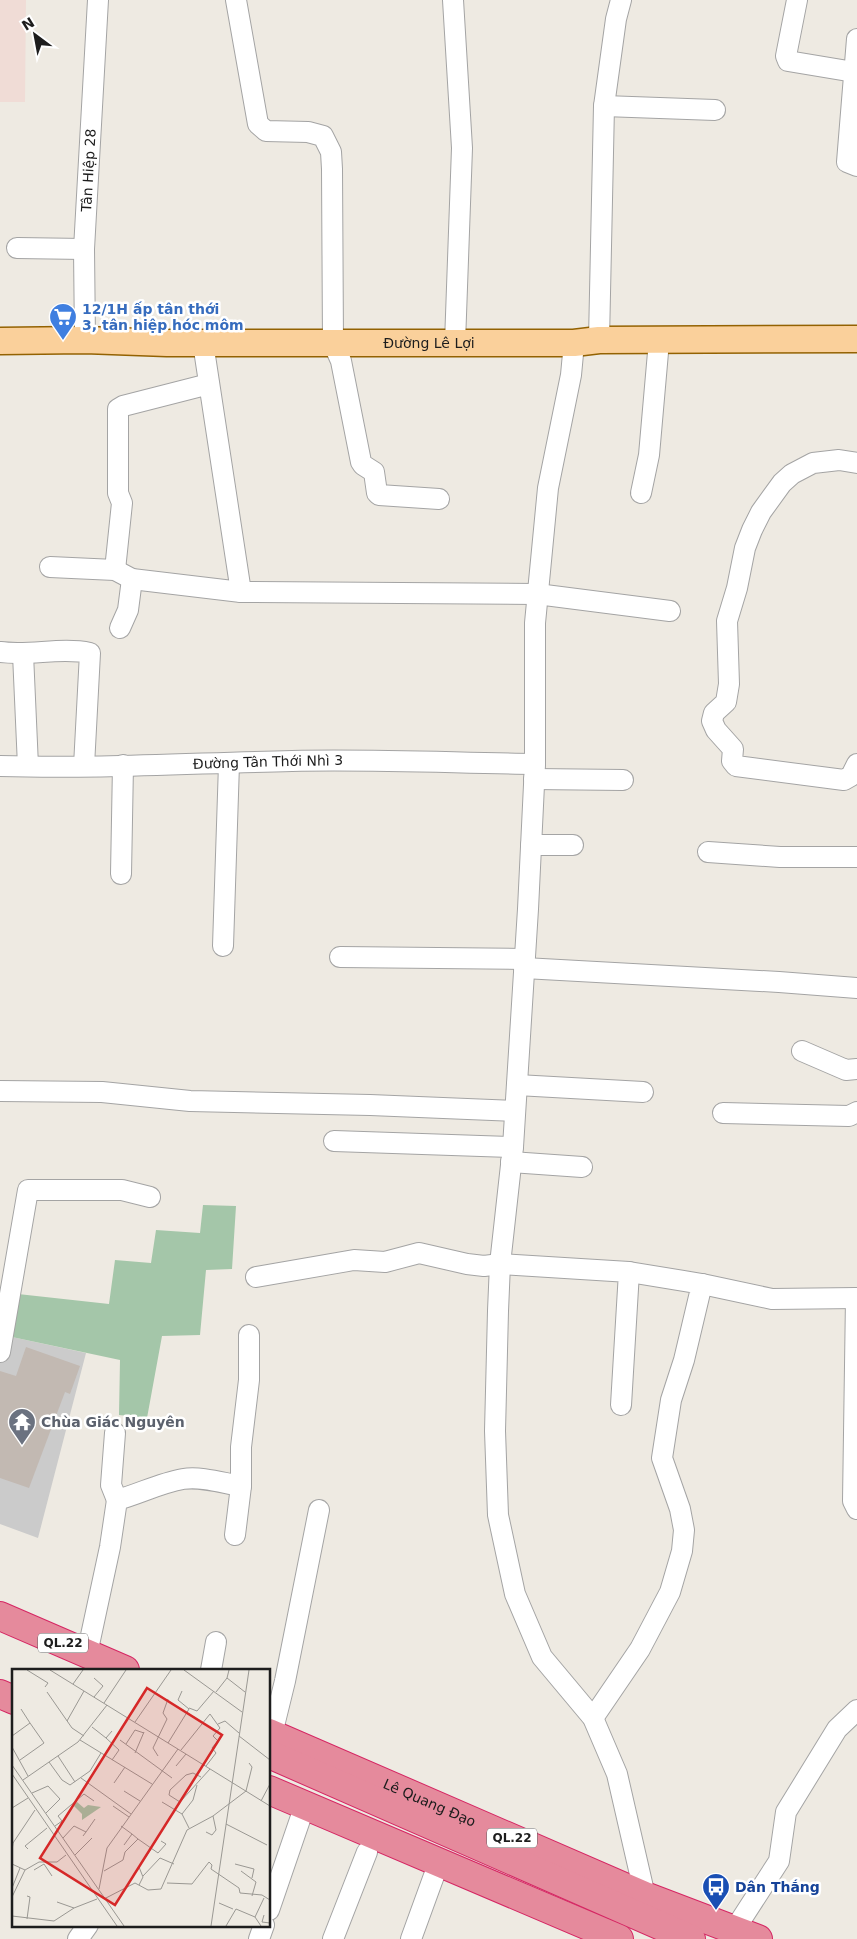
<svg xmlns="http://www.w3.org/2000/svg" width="857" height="1939" font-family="'DejaVu Sans',sans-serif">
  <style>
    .religious { fill: #cbcbcb }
    .military { fill: #f0dcd6 }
    .cemetery { fill: #a4c6a9 }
    .building { fill: #c2b9b2 }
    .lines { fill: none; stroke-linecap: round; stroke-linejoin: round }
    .minor-casing { stroke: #a4a4a4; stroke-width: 22 }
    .major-casing { stroke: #936202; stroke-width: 29 }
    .highway-casing { stroke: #d52663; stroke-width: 30 }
    .minor { stroke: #fff; stroke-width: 20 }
    .major { stroke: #fad09b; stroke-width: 26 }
    .highway { stroke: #e58a9c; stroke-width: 28 }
    .labels { text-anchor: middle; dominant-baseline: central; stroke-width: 5; stroke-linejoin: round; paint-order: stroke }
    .shield { fill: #fff; stroke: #616161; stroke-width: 1 }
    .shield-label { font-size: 12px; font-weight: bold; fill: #1d1d1d }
    .street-label { font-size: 14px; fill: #1d1d1d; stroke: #fff }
    .shop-label { font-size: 14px; font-weight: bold; fill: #366cbe; stroke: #fff; text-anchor: start }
    .worship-label { font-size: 14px; font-weight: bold; fill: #5b616d; stroke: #fff; text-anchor: start }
    .transit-label { font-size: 14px; font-weight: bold; fill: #164399; stroke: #fff; text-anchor: start }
    .inset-road { fill: none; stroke: #9a9893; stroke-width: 1 }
    .view { fill: #d62828; fill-opacity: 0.15; stroke: #d62828; stroke-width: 2.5 }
    .inset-edge { fill: none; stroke: #1d1d1d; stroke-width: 2.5 }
  </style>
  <rect width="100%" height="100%" fill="#eeeae2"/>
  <path class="religious" d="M12 1337 86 1353 38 1538 0 1524V1360H7Z"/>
  <path class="military" d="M0 0H26L25 102H0Z"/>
  <path class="cemetery" d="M203 1205 236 1206 232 1269 206 1270 200 1335 162 1336 147 1418 119 1415 120 1360 12 1337 18 1294 109 1304 115 1260 151 1263 156 1230 200 1233Z"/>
  <path class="building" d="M26 1347 80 1366 70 1394 65 1392 29 1488 0 1478V1371L16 1376Z"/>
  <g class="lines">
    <defs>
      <g id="minor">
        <path d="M236 0 258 124 266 131 308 132 323 136 331 152 332 169 333 343 341 361 361 462 363 465 374 472 377 493 379 495 439 499"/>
        <path d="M453 0 462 148 455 343"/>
        <path d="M797 0 786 56 788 61 854 72"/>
        <path d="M857 39 847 162 857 166"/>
        <path d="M604 106 715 110"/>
        <path d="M17 248 84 249"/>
        <path id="s1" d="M85 340 84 249 98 0"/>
        <path d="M599 340 604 106 616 19 621 0"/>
        <path d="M203 343 241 592"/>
        <path d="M574 343 571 375 548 488 535 623V764L528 909 513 1147 500 1264 498 1311 495 1431 498 1515 515 1594 542 1657 593 1718 617 1774 645 1896 642 1905"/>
        <path d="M857 463 839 460 813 463 792 474 782 483 761 512 752 530 745 548 737 588 727 621 729 684 726 702 714 713 712 721 716 730 733 749 732 761 736 766 844 780 851 776 857 764"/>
        <path d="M641 493 649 455 659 341"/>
        <path d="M50 567 115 570 132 579 241 592 537 594 670 611"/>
        <path d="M115 570 122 503 118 493V409L123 406 209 384"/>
        <path d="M120 628 128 610 132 579"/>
        <path d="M0 652C30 656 61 647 90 653L84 766"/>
        <path d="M23 654 28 766"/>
        <path id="s2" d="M0 766C97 769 195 763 292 761 373 759 454 763 535 764"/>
        <path d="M534 779 623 780"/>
        <path d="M531 845H573"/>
        <path d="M708 852 780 857H857"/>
        <path d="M121 874 123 765"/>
        <path d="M223 946 229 764"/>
        <path d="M340 957 524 959"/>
        <path d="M524 968 779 982 857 988"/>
        <path d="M802 1051 846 1070 857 1069"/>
        <path d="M517 1085 643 1092"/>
        <path d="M0 1091 102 1092 190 1101 370 1105 515 1111"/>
        <path d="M723 1113 849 1116 857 1112"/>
        <path d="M334 1141 513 1147"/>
        <path d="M511 1162 582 1167"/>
        <path d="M256 1277 354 1260 385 1262 419 1253 467 1264 484 1266 500 1264 629 1272 621 1405"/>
        <path d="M702 1284 772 1299 857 1298"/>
        <path d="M856 1298 853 1501 857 1509"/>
        <path d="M0 1352 28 1190H122L150 1197"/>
        <path d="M115 1433 111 1485 117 1500"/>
        <path d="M241 1486V1447L249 1380V1335"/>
        <path d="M87 1654 110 1547 117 1500C139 1494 160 1483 183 1479 201 1476 223 1483 241 1486L235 1535"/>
        <path d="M211 1670 216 1642"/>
        <path d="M593 1718 640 1649 670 1592 682 1551 684 1530 680 1509 662 1458 671 1400 684 1360 702 1284 629 1272"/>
        <path d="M272 1734 285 1681 319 1510"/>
        <path d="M269 1910 305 1805"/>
        <path d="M78 1939 88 1925"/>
        <path d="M259 1939 264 1925"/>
        <path d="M333 1939 367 1852"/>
        <path d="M411 1939 439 1862"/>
        <path d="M731 1939 735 1929 779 1861 786 1812 837 1729 857 1710"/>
      </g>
      <g id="major">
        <path id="s3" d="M0 341 85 340 167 343H574L599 340 857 339"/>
      </g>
      <g id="highway">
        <path d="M0 1616 125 1670"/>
        <path d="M0 1694 14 1700"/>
        <path id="s4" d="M269 1733 645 1896 758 1939"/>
        <path d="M269 1754 691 1939"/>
        <path d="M269 1790 619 1939"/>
      </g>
    </defs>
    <use href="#minor" class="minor-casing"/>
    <use href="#major" class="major-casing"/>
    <use href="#highway" class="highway-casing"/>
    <use href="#minor" class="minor"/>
    <use href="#major" class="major"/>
    <use href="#highway" class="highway"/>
  </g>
  <defs>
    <symbol id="supermarket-pin" viewBox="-11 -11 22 30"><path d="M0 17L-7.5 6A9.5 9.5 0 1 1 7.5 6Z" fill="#3f7fe0" stroke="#fff"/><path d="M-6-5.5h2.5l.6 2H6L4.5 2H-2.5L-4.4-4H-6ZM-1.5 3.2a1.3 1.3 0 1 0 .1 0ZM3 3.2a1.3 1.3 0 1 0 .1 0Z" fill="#fff"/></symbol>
    <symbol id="temple-pin" viewBox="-11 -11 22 30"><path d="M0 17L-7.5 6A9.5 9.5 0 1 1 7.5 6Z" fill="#6b7280" stroke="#fff"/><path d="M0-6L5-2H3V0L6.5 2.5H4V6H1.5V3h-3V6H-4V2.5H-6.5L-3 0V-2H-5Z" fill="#fff"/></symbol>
    <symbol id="bus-pin" viewBox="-11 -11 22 30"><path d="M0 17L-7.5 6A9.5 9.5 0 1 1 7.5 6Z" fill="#1a4fb4" stroke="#fff"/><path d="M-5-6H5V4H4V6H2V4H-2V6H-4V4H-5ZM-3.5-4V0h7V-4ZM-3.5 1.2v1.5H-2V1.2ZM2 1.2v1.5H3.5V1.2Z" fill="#fff"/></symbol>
  </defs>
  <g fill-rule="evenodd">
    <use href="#supermarket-pin" x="47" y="301" width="32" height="43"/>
    <use href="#temple-pin" x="6" y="1406" width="32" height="43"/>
    <use href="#bus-pin" x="700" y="1871" width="32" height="43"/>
  </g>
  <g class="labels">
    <g class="shield">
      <rect x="38" y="1633.5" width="50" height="19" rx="4"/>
      <rect x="487" y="1828.5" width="50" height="19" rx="4"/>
    </g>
    <g class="shield-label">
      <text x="63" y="1643">QL.22</text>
      <text x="512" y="1838">QL.22</text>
    </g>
    <g class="street-label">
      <text stroke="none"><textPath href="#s1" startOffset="170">Tân Hiệp 28</textPath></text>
      <text stroke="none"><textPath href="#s3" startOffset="429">Đường Lê Lợi</textPath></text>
      <text stroke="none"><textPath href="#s2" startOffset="268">Đường Tân Thới Nhì 3</textPath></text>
      <text stroke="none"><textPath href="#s4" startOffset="175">Lê Quang Đạo</textPath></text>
    </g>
    <g class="shop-label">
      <text x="82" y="309">12/1H ấp tân thới<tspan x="82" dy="16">3, tân hiệp hóc môm</tspan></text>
    </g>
    <g class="worship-label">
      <text x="41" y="1422">Chùa Giác Nguyên</text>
    </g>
    <g class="transit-label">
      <text x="735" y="1887">Dân Thắng</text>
    </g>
  </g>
  <g transform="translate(12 1669)">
    <rect width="258" height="258" fill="#eeeae2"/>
    <path d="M65 133 72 139 76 136 89 138 70 151V145L62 137Z" fill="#a4c6a9"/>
    <path class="inset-road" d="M15 1 36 14 33 18M38 1 258 137M172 1 230 43M215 9 233 23M61 15 71 1M35 23 60 59 72 67M204 23 215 9 217 1M82 28 91 17 82 9M92 34 114 1M177 39 185 42 202 22M9 40 18 54M55 52 72 22M123 53 159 1M206 55 213 52 227 64M80 58 94 69 100 62M0 67 18 54 32 74 8 91M227 67 258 91M94 69 107 81 100 91M68 71 140 115M108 71 160 109M156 74 177 40 166 31 170 22M114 75 123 61 132 64M0 78 16 107M169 81 198 45 208 59 201 67 206 72M123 84 132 63M46 87 63 113M146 87 141 79 155 50 151 44 156 30M37 93 50 111 58 116 78 102 89 84M0 96 112 257M164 97 174 85M194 97 204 84 200 79 208 69M0 105 105 257M189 108 181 104 174 106 158 121 157 126 168 133 198 100M69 109 119 145M11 111 66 73 95 36M102 114 113 98M112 122 128 132M20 124 36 117 48 130 34 144M249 132 258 115M150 133 170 145 177 159M101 137 117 148M0 139 16 129M170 145 181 131 185 116M214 155 255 176M43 157 50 152 46 147 72 125 82 132M109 157 120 165 112 176M74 163 83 150M194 163 200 166 204 161 201 147M51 169 62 157 74 163 71 167M126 170 146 184 154 175 149 172M16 180 13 177 35 159M0 182 1 174 23 141M63 186 80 169M0 195 13 201 27 193H45L54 186M223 195 242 200 240 209M22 201 32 195 40 207M92 202 111 191 113 183 126 170 120 165M229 202 244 213 240 227M131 207 148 189 162 195M155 214 180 215 197 193 200 196 199 200 227 219 228 224 250 226 258 231M127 216 131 208 127 198 139 180M0 219 8 199M87 220 95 179 166 80M0 228 13 201M92 230 123 214 136 221 149 220 175 161 201 147 234 122 240 98 237 94M45 233 62 239M207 234 221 240M252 246 250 253 258 254M0 247 42 252 62 239 85 230M243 248 252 229M15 250 18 228 15 227M199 257 237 1M214 257 224 240 243 248 249 257"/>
    <path class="view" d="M135 19 210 66 103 236 28 189Z"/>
    <rect width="258" height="258" class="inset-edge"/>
  </g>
  <g transform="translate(35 35) rotate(328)" stroke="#ffffff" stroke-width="4" paint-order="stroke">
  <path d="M0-4L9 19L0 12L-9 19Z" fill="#1d1d1d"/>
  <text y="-8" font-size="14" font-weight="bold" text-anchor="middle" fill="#1d1d1d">N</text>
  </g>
</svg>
